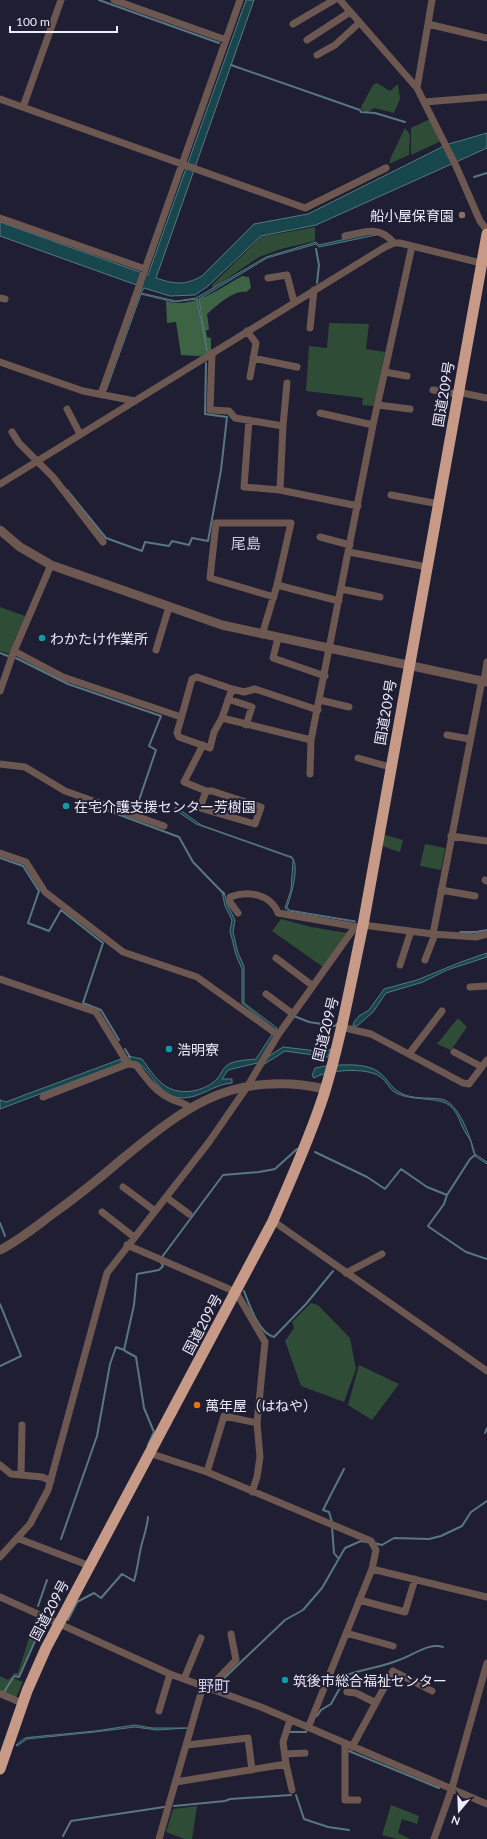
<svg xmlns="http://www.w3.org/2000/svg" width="487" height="1839" font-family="Lato,'Noto Sans JP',sans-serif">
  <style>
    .green { fill: #2f4c36 }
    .forest { fill: #3d6345 }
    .water { fill: #17474d; stroke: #577881 }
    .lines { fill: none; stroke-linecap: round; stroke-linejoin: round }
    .stream { stroke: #577881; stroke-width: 2 }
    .minor { stroke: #6c5850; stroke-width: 7 }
    .tertiary { stroke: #6c5850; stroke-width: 9 }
    .trunk { stroke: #c79a88; stroke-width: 11 }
    .education-dot { fill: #8d6e63; stroke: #201e33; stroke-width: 1.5 }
    .culture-dot { fill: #0f9aa8; stroke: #201e33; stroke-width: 1.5 }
    .food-dot { fill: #e8710a; stroke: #201e33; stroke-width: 1.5 }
    .labels { text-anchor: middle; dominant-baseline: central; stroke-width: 4; stroke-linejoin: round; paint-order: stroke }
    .poi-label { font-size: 14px; fill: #ecebfa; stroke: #201e33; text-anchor: start }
    .street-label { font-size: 14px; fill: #ecebfa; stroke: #201e33 }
    .neighbourhood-label { font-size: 15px; fill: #cccae7; stroke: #201e33 }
    .quarter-label { font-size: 16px; fill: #cccae7; stroke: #201e33 }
  </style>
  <rect width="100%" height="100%" fill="#201e33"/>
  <path class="green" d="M377 83 390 91 398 84 400 99 394 113 374 108 368 112 362 110 361 107 373 85Z
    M430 119 441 141 411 155V128Z
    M405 128 410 135 409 155 389 164 391 157Z
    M315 227V241L281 249 259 257 213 288 212 285 261 237Z
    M329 323 369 324 366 349 385 352 374 406 362 405 363 398 306 391 309 346 327 348Z
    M0 607 25 616 9 654 0 651Z
    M385 835 403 840 400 852 382 846Z
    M425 844 445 848 441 870 420 866Z
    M281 919 311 927 347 933 323 967 272 931Z
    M458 1018 467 1027 451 1050 437 1044Z
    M311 1303 318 1305 350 1338 356 1369 344 1402 301 1386 285 1341 294 1328 292 1322Z
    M359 1365 399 1384 372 1420 348 1405Z
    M35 1619 42 1622 18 1676 13 1675 14 1673H18Z
    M0 1676 8 1680 11 1677 23 1682 16 1698 0 1691Z
    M391 1805 419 1816 417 1824 402 1819 398 1833 410 1839H398L382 1835Z
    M197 1806 192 1839H184L166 1832 173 1809Z"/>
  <path class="forest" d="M242 276 249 277 251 288 246 292C234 289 216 306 207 314L209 329 206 331 207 337 211 338V351L200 356 181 355 176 322 167 323 166 301C192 310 220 288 242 276Z"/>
  <path class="water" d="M246 0H254L156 278C174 284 184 286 202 276L254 224 308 214 442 147V146L487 133V148L316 225 261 236 208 286 195 295 170 296 144 288 141 293 176 301 196 298 266 257 316 242 319 245 373 233 376 235 319 247 316 244 267 258 199 299 207 351 197 299 174 302 141 294 106 391H104L142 287 0 236V222L148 275Z
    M176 807 201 825 292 857C300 867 291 896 287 907L289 910 355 921 356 922 289 911 285 908 291 890 293 860 292 858 196 824 174 809Z
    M222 892H224L227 904 235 920 233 932 238 953 244 966V1003L277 1028 266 1058 283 1047 325 1052 331 1049 328 1057 285 1051 263 1065 257 1063 228 1070 222 1079H232V1083C214 1084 201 1098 182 1098 155 1097 151 1063 131 1061L128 1056 142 1059C156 1078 165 1095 193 1091 202 1089 210 1086 217 1079 222 1073 223 1066 231 1063 239 1060 248 1060 256 1059L275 1030 242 1003V969L236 955 230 931 232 920 225 906Z
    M487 953V957L447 970 423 982 386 993 373 1012 357 1026H353L354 1022 359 1016 369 1010 384 989 417 980 461 962Z
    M121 1059 122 1063 0 1109V1100L6 1102Z
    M326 1066C342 1065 367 1062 380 1073 387 1078 391 1088 399 1092 412 1100 428 1097 441 1099 459 1102 471 1139 475 1154L487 1162V1164L475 1156C473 1152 472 1147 471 1142 469 1137 465 1133 463 1128 459 1120 457 1111 449 1105 440 1098 417 1100 404 1096 386 1091 391 1084 379 1076 366 1067 326 1070 314 1078L312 1076 315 1068Z
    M135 1725 152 1728H187L157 1730 135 1727 95 1732 27 1739 17 1746 16 1745 25 1738 32 1737 95 1731Z"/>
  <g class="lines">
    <path class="stream" d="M99 0 219 43
      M231 65 360 110 361 112 375 113 405 122
      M474 177 487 173
      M316 249 319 265 317 283
      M67 490 106 538 142 551 145 542 169 546 172 541 189 545 192 538 208 541 221 470 227 417 205 414 206 363
      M0 653 8 656
      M16 658 68 684 161 716 149 746 156 750 135 812
      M101 808 179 837 193 862 224 894
      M0 858 23 866 39 891 28 923 49 931 61 910 103 943 83 1003 101 1010 119 1040
      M460 932H476L487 930
      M294 1016 309 1022 335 1026 337 1024
      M125 1049 130 1057
      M315 1152 367 1177 385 1189 401 1169 427 1187 447 1195 444 1204 428 1226
      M447 1195 470 1159 475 1155
      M0 1223 5 1236
      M429 1227 466 1252 487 1259
      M162 1257 223 1175 259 1172 275 1169 297 1149
      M244 1291C249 1304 259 1334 274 1337L306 1304 333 1271
      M0 1304 21 1356 0 1366
      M125 1351 136 1357 144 1408 154 1432 148 1445
      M485 1433 487 1428
      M332 1522 329 1512 323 1510 344 1469
      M332 1527 334 1553 338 1558
      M61 1539 97 1436 110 1364 116 1347 124 1350 134 1305 137 1274 159 1270 163 1266 160 1261
      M374 1543 382 1545 394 1538 429 1539 441 1536 462 1526 471 1512 487 1501
      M38 1606 47 1580
      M68 1620 77 1602 94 1593 101 1598 122 1574 134 1581C137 1571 138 1562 140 1552 142 1540 147 1530 148 1517
      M217 1685 285 1620 303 1610 322 1588 345 1548 361 1541 366 1542
      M4 1692 14 1676 19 1677 43 1623
      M317 1716 321 1710 331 1704 347 1675C364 1669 382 1667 399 1660 412 1656 429 1642 443 1647
      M287 1732H306
      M349 1751 439 1788
      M296 1795 304 1819 328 1827 349 1830
      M174 1806 225 1801 230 1799 291 1795
      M63 1836 71 1821 164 1807"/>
    <path class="minor" d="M114 0 226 40
      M340 0 417 88 456 166 480 221 487 230
      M293 24 334 0
      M428 24 487 38
      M307 40 350 12
      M317 55 335 45 359 23
      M417 88 432 0
      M0 99 305 208 386 168
      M424 102 487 97
      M23 107 61 0
      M0 218 145 269
      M345 236C365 232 379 225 394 243
      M268 278 287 275 294 302
      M0 298 5 299
      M310 328 314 290
      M247 331 256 343 250 377
      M212 354 210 410 229 411 235 418 283 426 280 490 358 506
      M253 358 297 367
      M0 362 83 391 135 401
      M385 372 407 376
      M433 390 457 394
      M458 392 487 398
      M101 394 240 0
      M378 405 410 409
      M67 409 80 434
      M320 413 373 425
      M249 420 244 487 280 490
      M283 426 287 383
      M12 432 19 443 53 477 103 542
      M0 484 385 247 394 243H400L481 263
      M391 495 439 504
      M320 537 350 545
      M349 552 427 567
      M277 585 339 601
      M341 589 380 597
      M262 635 277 585 291 523H216L210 578 274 597
      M278 638 273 658 325 676
      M156 650 169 607
      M14 651 63 677 181 717
      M197 677 232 689 222 718 214 732 210 748 179 737 177 733 192 679Z
      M484 681 487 662
      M232 689 244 692 255 689 318 710
      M0 691 14 651 51 565
      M228 699 252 707 246 725
      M320 700 349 707
      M222 718 311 740
      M447 735 470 739
      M203 745 184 782 206 791H212L261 807 255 824 200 808 206 791
      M358 758 390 767
      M0 764 25 767 65 791 164 826
      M310 774 311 740 373 425 412 246
      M451 836 487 841
      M0 853 26 862 45 892 123 952 197 977 278 1035
      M485 880 487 881
      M441 890 475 896
      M238 913 230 902V897C247 890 271 894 278 913L358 927
      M363 925 433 934 476 937 487 934
      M433 934 482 680
      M276 958 313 986
      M425 960 435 934
      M400 965 411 931
      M0 979 96 1012 128 1064
      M470 987 487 986
      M266 994 293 1014
      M341 1027 371 1034 463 1083 469 1084 487 1060
      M454 1052 482 1067
      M409 1054 442 1011
      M43 1097 128 1064 136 1065C146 1078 154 1090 169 1098 176 1102 183 1102 191 1108
      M123 1187 155 1211
      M166 1197 189 1214
      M102 1212 134 1237
      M273 1221 487 1371
      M127 1245 236 1292 265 1342 257 1423 260 1457 257 1477 252 1492
      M346 1273 382 1254
      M149 1453 207 1472 371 1541 376 1550 372 1569 308 1728
      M0 1465 11 1474 42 1477 51 1481
      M207 1472 224 1416 257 1423
      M21 1475 22 1425
      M17 1538 90 1566
      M0 1557 30 1524 48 1490 107 1273 209 1142 247 1087 278 1035 355 927
      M372 1569 487 1597
      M0 1597 170 1674 261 1707 487 1804
      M359 1600 405 1612 415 1579
      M346 1633 393 1646
      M184 1679 201 1638
      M209 1688 236 1660 231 1634
      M347 1692 356 1693 376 1703
      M1 1694 22 1703
      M159 1711 170 1674
      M345 1744V1800H358
      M187 1745 248 1738 252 1770
      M352 1747 393 1671 432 1691
      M285 1754 305 1753
      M286 1764 292 1790
      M176 1782 286 1764 283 1742 290 1720
      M159 1839 203 1686
      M434 1839 452 1788 487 1663"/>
    <path class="tertiary" d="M0 530 20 547 51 565 222 625 487 682
      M0 1250C18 1241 34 1228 50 1216 75 1198 99 1179 122 1159 148 1138 175 1115 206 1100 242 1082 286 1080 325 1089"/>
    <path class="trunk" d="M0 1769 27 1691 46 1648 273 1221C291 1179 310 1138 324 1094 341 1039 351 981 363 925L487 234"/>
  </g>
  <circle class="education-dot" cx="462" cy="215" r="4"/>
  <g class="culture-dot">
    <circle cx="42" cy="638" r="4"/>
    <circle cx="66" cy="806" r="4"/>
    <circle cx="169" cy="1049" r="4"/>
    <circle cx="285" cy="1680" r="4"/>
  </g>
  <circle class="food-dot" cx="197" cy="1405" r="4"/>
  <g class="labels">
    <g class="poi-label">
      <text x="454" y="215" text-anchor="end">船小屋保育園</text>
      <text x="50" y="638">わかたけ作業所</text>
      <text x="74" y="806">在宅介護支援センター芳樹園</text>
      <text x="177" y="1049">浩明寮</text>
      <text x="205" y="1405">萬年屋（はねや）</text>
      <text x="293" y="1680">筑後市総合福祉センター</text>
    </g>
    <g class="street-label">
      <text transform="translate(443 394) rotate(-80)">国道209号</text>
      <text transform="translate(385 712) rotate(-80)">国道209号</text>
      <text transform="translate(325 1029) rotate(-76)">国道209号</text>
      <text transform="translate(202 1324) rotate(-62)">国道209号</text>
      <text transform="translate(49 1610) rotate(-62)">国道209号</text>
    </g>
    <g class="neighbourhood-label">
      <text x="246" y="543">尾島</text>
    </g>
    <g class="quarter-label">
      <text x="214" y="1685">野町</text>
    </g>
  </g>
  <g transform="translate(459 1811) rotate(199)" stroke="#201e33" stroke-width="3" paint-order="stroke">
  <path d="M0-3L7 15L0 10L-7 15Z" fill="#ecebfa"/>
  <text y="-6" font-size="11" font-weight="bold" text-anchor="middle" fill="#ecebfa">N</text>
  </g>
  <path d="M10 26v6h107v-6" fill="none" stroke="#ecebfa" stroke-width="2"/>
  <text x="16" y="26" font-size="12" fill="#ecebfa" stroke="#201e33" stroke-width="3" paint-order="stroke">100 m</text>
</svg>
